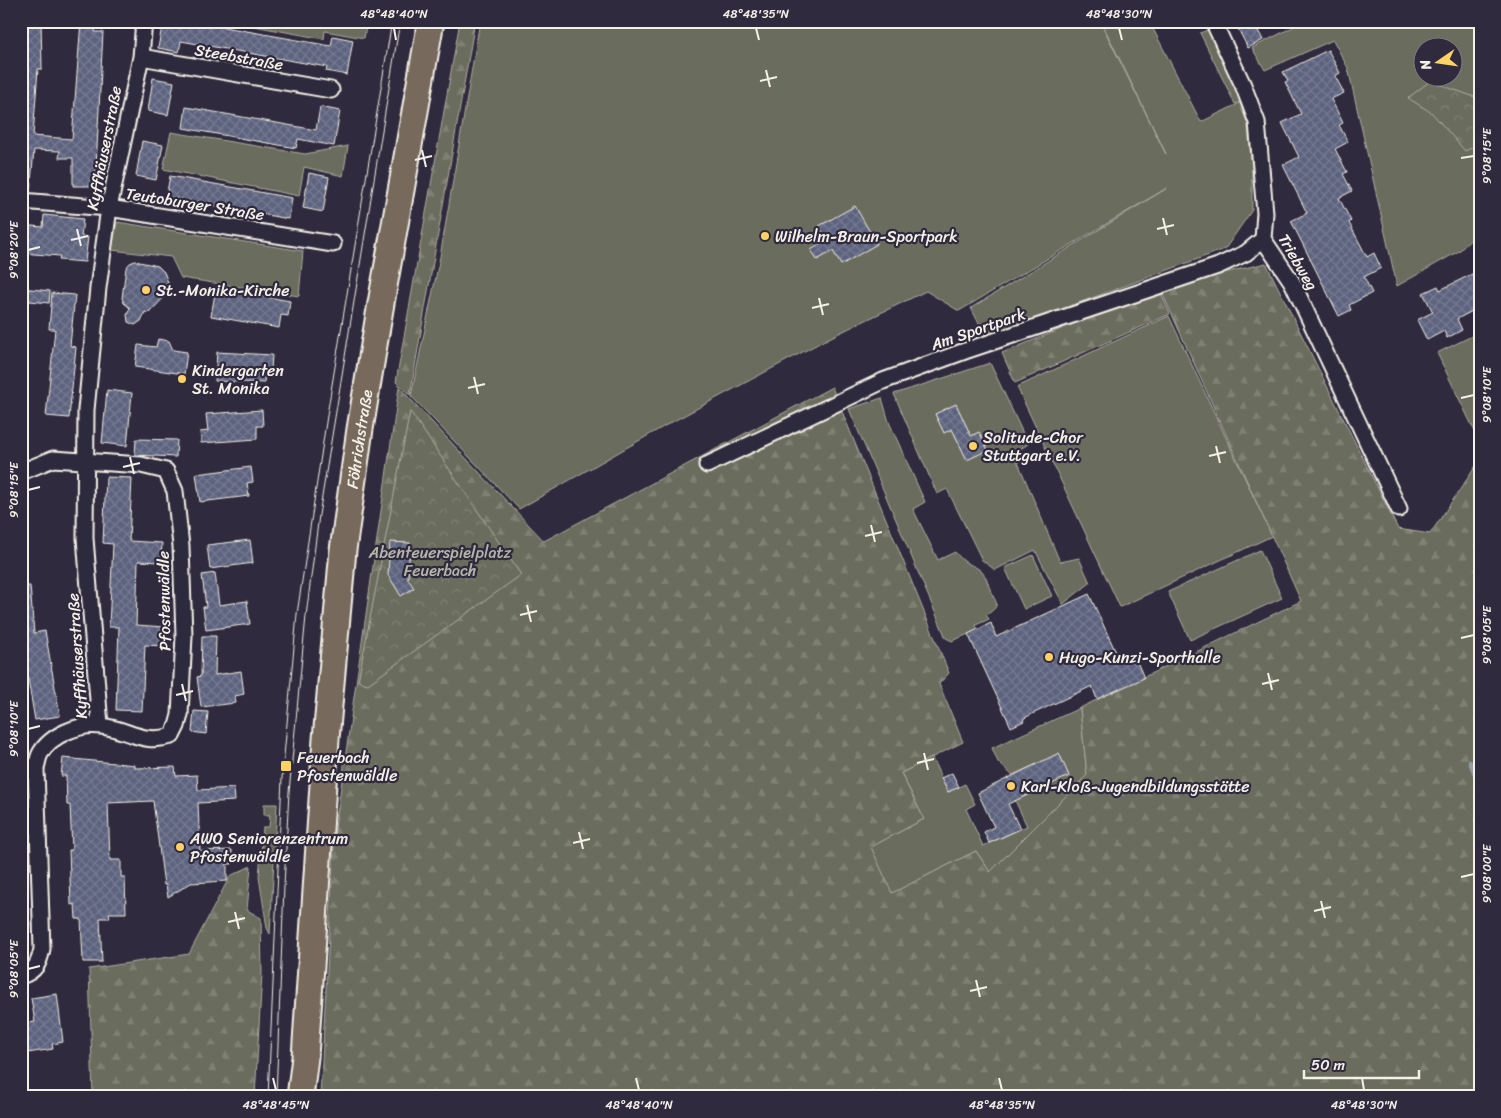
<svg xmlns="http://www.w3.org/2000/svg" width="1501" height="1118" font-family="Sriracha,sans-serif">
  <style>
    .green { fill: #6a6c5d; stroke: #afaea2; fill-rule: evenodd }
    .forest { fill: url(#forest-firs); stroke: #afaea2 }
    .park { fill: url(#park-crowns); stroke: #afaea2 }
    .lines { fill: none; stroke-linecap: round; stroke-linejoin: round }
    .stream { stroke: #929ea7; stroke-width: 4.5 }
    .building { fill: url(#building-cross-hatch); stroke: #f4f1e8 }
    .minor-casing { stroke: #f4f1e8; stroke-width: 19 }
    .primary-casing { stroke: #f4f1e8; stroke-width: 29 }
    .minor { stroke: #2f2a3d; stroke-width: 15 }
    .primary { stroke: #77695c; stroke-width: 25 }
    .tram { stroke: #f4f1e8; stroke-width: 1 }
    .ticks { fill: none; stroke: #f4f1e8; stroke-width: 2 }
    .poi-dot { fill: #ffd166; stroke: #2f2a3d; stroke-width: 2 }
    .labels { text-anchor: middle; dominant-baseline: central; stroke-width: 4.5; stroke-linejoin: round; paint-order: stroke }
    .street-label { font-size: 16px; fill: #f4f1e8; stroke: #2f2a3d }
    .poi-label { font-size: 16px; fill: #f4f1e8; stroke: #2f2a3d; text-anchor: start }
    .park-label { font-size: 16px; fill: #b6b5a9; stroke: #2f2a3d }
    .neatline { fill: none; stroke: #f4f1e8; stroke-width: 2 }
    .ticks-label { font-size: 12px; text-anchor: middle; fill: #f4f1e8 }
  </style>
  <defs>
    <pattern id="forest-firs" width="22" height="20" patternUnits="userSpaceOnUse" patternTransform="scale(1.25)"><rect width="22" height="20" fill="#6a6c5d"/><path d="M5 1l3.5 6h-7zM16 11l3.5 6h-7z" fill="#808174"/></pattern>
    <pattern id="park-crowns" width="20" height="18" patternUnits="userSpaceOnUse" patternTransform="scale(1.25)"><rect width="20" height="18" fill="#6a6c5d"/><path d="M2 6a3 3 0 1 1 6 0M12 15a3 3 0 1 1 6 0" fill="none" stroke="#808174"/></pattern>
    <pattern id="building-cross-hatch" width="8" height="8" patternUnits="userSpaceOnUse" patternTransform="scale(1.25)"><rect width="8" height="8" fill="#5d637f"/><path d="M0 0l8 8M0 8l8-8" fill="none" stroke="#757a91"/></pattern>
  </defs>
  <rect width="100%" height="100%" fill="#2f2a3d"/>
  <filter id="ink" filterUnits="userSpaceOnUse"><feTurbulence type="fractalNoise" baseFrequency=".02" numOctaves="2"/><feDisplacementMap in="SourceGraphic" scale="10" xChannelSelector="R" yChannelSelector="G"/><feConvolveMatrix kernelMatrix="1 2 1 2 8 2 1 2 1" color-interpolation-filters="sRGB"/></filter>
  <g filter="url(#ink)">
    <path class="green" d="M227 21H367L364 38 325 31 324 39Z
      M480 21H1100L1166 154 1101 21H1149L1201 122 1240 103 1248 126 1252 170V210L1225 249 986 337 971 308 1167 188 959 311 926 291 827 339 670 423 519 509 411 396 440 257Z
      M1295 21H1480V231L1459 251 1397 286 1348 68 1333 40 1265 70 1252 48 1293 27ZM1424 48H1454V78H1424Z
      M1210 29 1244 100 1235 104 1200 33Z
      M171 132 305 154 348 146 343 176 304 167 299 196 163 169Z
      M117 222 303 251 299 296 181 278 171 257 112 250Z
      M1169 316 1272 536 1120 607 1017 387Z
      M1480 327V442L1437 353 1472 336Z
      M990 363 1028 444 1014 453 1060 562 1079 558 1090 583 1063 604 1035 550 995 570 982 560 947 489 937 494 894 394Z
      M882 398 889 422 925 502 913 509 938 560 955 552C958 555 961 559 964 561 969 565 976 566 981 571 987 577 987 582 990 589 994 602 1004 604 986 615L989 619 976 625 978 630 952 641 946 638 849 409Z
      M1260 550 1282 598 1190 640 1168 592Z
      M1033 555 1052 596 1024 609 1005 568Z
      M1080 708 1087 775 990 872 976 851 892 894 870 847 924 819 901 773 932 758 948 792 965 784 975 804 966 809 983 846 1027 826 1011 792 1059 754 1012 775 998 762 992 748Z
      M264 804H277L270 934 267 928 259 877 263 827H269L270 815H264Z"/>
    <path class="forest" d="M460 21H475L410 395 396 382Z
      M1266 263 1398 529 1430 534 1480 460V1097H320L335 828 399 387 544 541 832 387 949 673 939 684 963 742 901 773 924 819 871 847 892 893 976 851 990 872 1087 775 1080 708 1301 601 1160 288Z
      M1159 289 1170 314 1015 383 1002 353Z
      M251 866 247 910 261 918 262 973 255 1097H93L89 969 189 954 230 876Z"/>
    <path class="park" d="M1430 81 1480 99V144L1465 151 1432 113 1408 98Z
      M410 411 521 575 368 684 358 681Z"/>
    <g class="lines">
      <path class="stream" d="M1470 762 1480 785"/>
    </g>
    <path class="building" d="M22 21H41L42 69H38L33 136 72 139 81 21H96L95 32H103L95 186H73V158H59L60 151 34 150 30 192H21Z
      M163 21H190L331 46 333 36 353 40 347 75 326 71 327 67 181 41 179 52 158 48Z
      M1234 21H1253L1263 40 1248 48Z
      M1328 50 1340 73 1335 76 1344 93 1331 99 1343 123 1339 125 1348 142 1335 149 1347 172 1343 174 1352 191 1339 198 1351 221 1349 223 1367 257 1374 253 1381 268 1364 277 1372 293 1349 305 1351 310 1339 316 1291 221 1307 213 1283 165 1299 157 1282 123 1301 114 1285 82 1288 81 1283 72Z
      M153 78 174 82 168 115 148 111Z
      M186 107 316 130 320 107 340 111 334 146 298 139 296 148 183 128Z
      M142 141 163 145 156 180 136 176Z
      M309 173 329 177 323 212 303 208Z
      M170 176 292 198 289 219 166 197Z
      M855 206 877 244 841 265 833 251 817 260 811 250 827 240 819 226Z
      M44 215 83 219 81 236 88 237 85 262 59 260 60 256 21 253 23 239H21V225L43 227Z
      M135 261 158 266 164 272 169 285V292L149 313 145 312 141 321 135 325 128 322 127 315 130 308 124 303 122 298 126 268 130 263Z
      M1480 270V307L1457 319 1462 330 1447 338 1444 331 1427 340 1417 320 1433 312 1423 293 1438 286 1440 290Z
      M21 288 50 291 49 303 21 300Z
      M216 288 290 301 288 316 281 315 279 328 211 316Z
      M52 293 75 295 70 346 76 347 69 418 46 416 55 329H49Z
      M158 339 169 341 173 350 187 352 184 374 135 367 138 345 156 347Z
      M217 352 272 355 271 370H265L264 383 215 381Z
      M107 390 132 393 127 446 102 443Z
      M956 404 971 436 979 432 988 450 967 460 952 429 944 433 935 414Z
      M262 410 263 426H257V439L201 443 200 432 208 431 206 414Z
      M136 439 177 440 176 457 135 455Z
      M251 467 253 482 247 483 249 496 200 502 196 474Z
      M106 477 132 478 129 541 162 543 161 562 138 561 136 625 165 627 164 646 145 645 142 711 116 710 119 627H109L113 544 103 543Z
      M250 540 253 563 210 569 207 545Z
      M390 542 410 543 408 579 414 588 401 596 388 575Z
      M215 573 219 605 247 601 250 624 206 630 203 607H206L202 575Z
      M21 586H30L34 633 45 631 60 716 35 720 21 638Z
      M1089 594 1120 661 1134 655 1144 678 1097 699 1092 686 1030 715 1023 719 1024 721 1011 727 968 634 991 623 996 637Z
      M202 636H216L215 675 241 671 244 694 235 696 236 703 201 707 197 677 201 676Z
      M194 711 208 712 206 734 192 732Z
      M1059 753 1069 776 1008 804 1020 829 989 843 984 832 994 827 978 793Z
      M63 758 135 765V768L175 767 176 776 197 775 198 790 234 788 235 801 198 803 200 851 232 850V864H227V881L191 883 168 897 166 885H164L153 801 108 803 110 860H121V877H125L126 913H109L110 918H100L102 962H83L81 919H76L75 904 71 905 69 850H72L70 805H67L66 776H61Z
      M952 773 959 787 948 792 941 778Z
      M57 994 63 1042 52 1044 53 1049 21 1054V1024L35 1022 31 998Z"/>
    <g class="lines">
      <defs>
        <path id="minor" d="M1213 21 1243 85 1257 122 1265 213 1263 239 1292 282 1399 509
          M141 57 331 90
          M21 201 109 208 333 244
          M707 465 883 381 965 351 1218 266 1246 253 1263 239
          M21 472 53 459 141 465 166 471 175 491 181 546 184 636 180 715 177 726 172 736C141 745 129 729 101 726 80 723 50 735 40 754 38 758 37 764 36 769L42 949C39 963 36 971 21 976
          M100 725 85 538 86 410 98 288 109 208 141 57 144 21"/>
        <g id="primary">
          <path id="s1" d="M300 1097 305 1057 326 739 343 550 360 429 380 309 431 21"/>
        </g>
      </defs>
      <use href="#minor" class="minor-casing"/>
      <use href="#primary" class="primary-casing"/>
      <use href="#minor" class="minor"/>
      <use href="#primary" class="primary"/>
      <path class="tram" d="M268 1097 282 778 297 614 328 409 392 21
        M276 1097 284 886 289 792 306 616 319 515 400 21"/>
    </g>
  </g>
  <path class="ticks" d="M394 28 396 40M756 28 759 40M1119 28 1122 40M766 70 770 87M760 81 777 77M422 150 426 167M1461 158 1474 156M415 160 432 156M1163 218 1167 235M77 229 81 246M1157 229 1174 225M71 240 88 236M28 250 40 247M819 298 823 315M812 308 829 304M474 377 478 394M468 388 485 384M1461 398 1474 395M1216 446 1220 463M1209 456 1226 452M130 457 134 474M123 467 140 463M28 490 40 487M871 525 875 542M865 536 882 532M527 605 531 622M520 615 537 611M1461 638 1474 635M1268 673 1272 690M182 684 186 701M1262 684 1279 680M176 695 193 691M28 729 40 726M924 753 928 770M917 763 934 759M579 832 583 849M573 843 590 839M1461 877 1474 874M1321 901 1325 918M1314 911 1331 907M235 912 239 929M228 922 245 918M28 969 40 966M976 980 980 997M970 991 987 987M273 1078 276 1090M636 1078 639 1090M999 1078 1002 1090M1362 1078 1364 1090"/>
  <g class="poi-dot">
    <circle cx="765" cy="236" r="5"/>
    <circle cx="146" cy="290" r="5"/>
    <circle cx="182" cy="379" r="5"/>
    <circle cx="973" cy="446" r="5"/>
    <circle cx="1049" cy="657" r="5"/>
    <rect x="280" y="760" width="12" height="12" rx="2.5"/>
    <circle cx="1011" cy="786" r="5"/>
    <circle cx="180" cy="847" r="5"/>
  </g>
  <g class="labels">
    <g class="street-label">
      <text transform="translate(239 57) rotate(10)">Steebstraße</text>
      <text transform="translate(104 148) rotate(-79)">Kyffhäuserstraße</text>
      <text transform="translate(195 204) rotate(9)">Teutoburger Straße</text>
      <text transform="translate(1298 262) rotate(60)">Triebweg</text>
      <text transform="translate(978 329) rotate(-19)">Am Sportpark</text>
      <text stroke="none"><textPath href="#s1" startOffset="661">Föhrichstraße</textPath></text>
      <text transform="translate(164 601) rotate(-91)">Pfostenwäldle</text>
      <text transform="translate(77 656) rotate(-94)">Kyffhäuserstraße</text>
    </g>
    <g class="poi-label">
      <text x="775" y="236">Wilhelm-Braun-Sportpark</text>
      <text x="156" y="290">St.-Monika-Kirche</text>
      <text x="192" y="370">Kindergarten<tspan x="192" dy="18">St. Monika</tspan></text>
      <text x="983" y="437">Solitude-Chor<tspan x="983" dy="18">Stuttgart e.V.</tspan></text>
      <text x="1059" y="657">Hugo-Kunzi-Sporthalle</text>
      <text x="297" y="757">Feuerbach<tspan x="297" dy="18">Pfostenwäldle</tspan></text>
      <text x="1021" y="786">Karl-Kloß-Jugendbildungsstätte</text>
      <text x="190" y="838">AWO Seniorenzentrum<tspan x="190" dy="18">Pfostenwäldle</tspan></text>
    </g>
    <g class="park-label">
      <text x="440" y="552">Abenteuerspielplatz<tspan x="440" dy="18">Feuerbach</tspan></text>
    </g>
  </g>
  <rect width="1501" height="1118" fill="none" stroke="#2f2a3d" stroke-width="55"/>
  <g transform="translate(1438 62) rotate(257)"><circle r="24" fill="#2f2a3d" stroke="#7e7a81"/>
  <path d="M0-4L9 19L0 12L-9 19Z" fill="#ffd166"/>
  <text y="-8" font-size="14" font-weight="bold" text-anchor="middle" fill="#f4f1e8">N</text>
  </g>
  <path d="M1304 1070v8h115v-8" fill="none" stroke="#f4f1e8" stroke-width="2.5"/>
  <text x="1311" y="1070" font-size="15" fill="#f4f1e8" stroke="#2f2a3d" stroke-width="4" paint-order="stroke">50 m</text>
  <rect x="28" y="28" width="1446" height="1062" class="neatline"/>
  <g class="ticks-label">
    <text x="394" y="18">48°48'40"N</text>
    <text x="756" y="18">48°48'35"N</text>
    <text x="1119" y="18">48°48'30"N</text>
    <text transform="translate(1487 156) rotate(-90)" y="4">9°08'15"E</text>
    <text transform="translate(14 250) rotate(-90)" y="4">9°08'20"E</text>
    <text transform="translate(1487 395) rotate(-90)" y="4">9°08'10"E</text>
    <text transform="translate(14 490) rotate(-90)" y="4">9°08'15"E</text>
    <text transform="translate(1487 635) rotate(-90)" y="4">9°08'05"E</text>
    <text transform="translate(14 729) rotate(-90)" y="4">9°08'10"E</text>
    <text transform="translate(1487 874) rotate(-90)" y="4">9°08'00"E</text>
    <text transform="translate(14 969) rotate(-90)" y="4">9°08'05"E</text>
    <text x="276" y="1109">48°48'45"N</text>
    <text x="639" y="1109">48°48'40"N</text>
    <text x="1002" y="1109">48°48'35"N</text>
    <text x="1364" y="1109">48°48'30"N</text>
  </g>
</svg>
